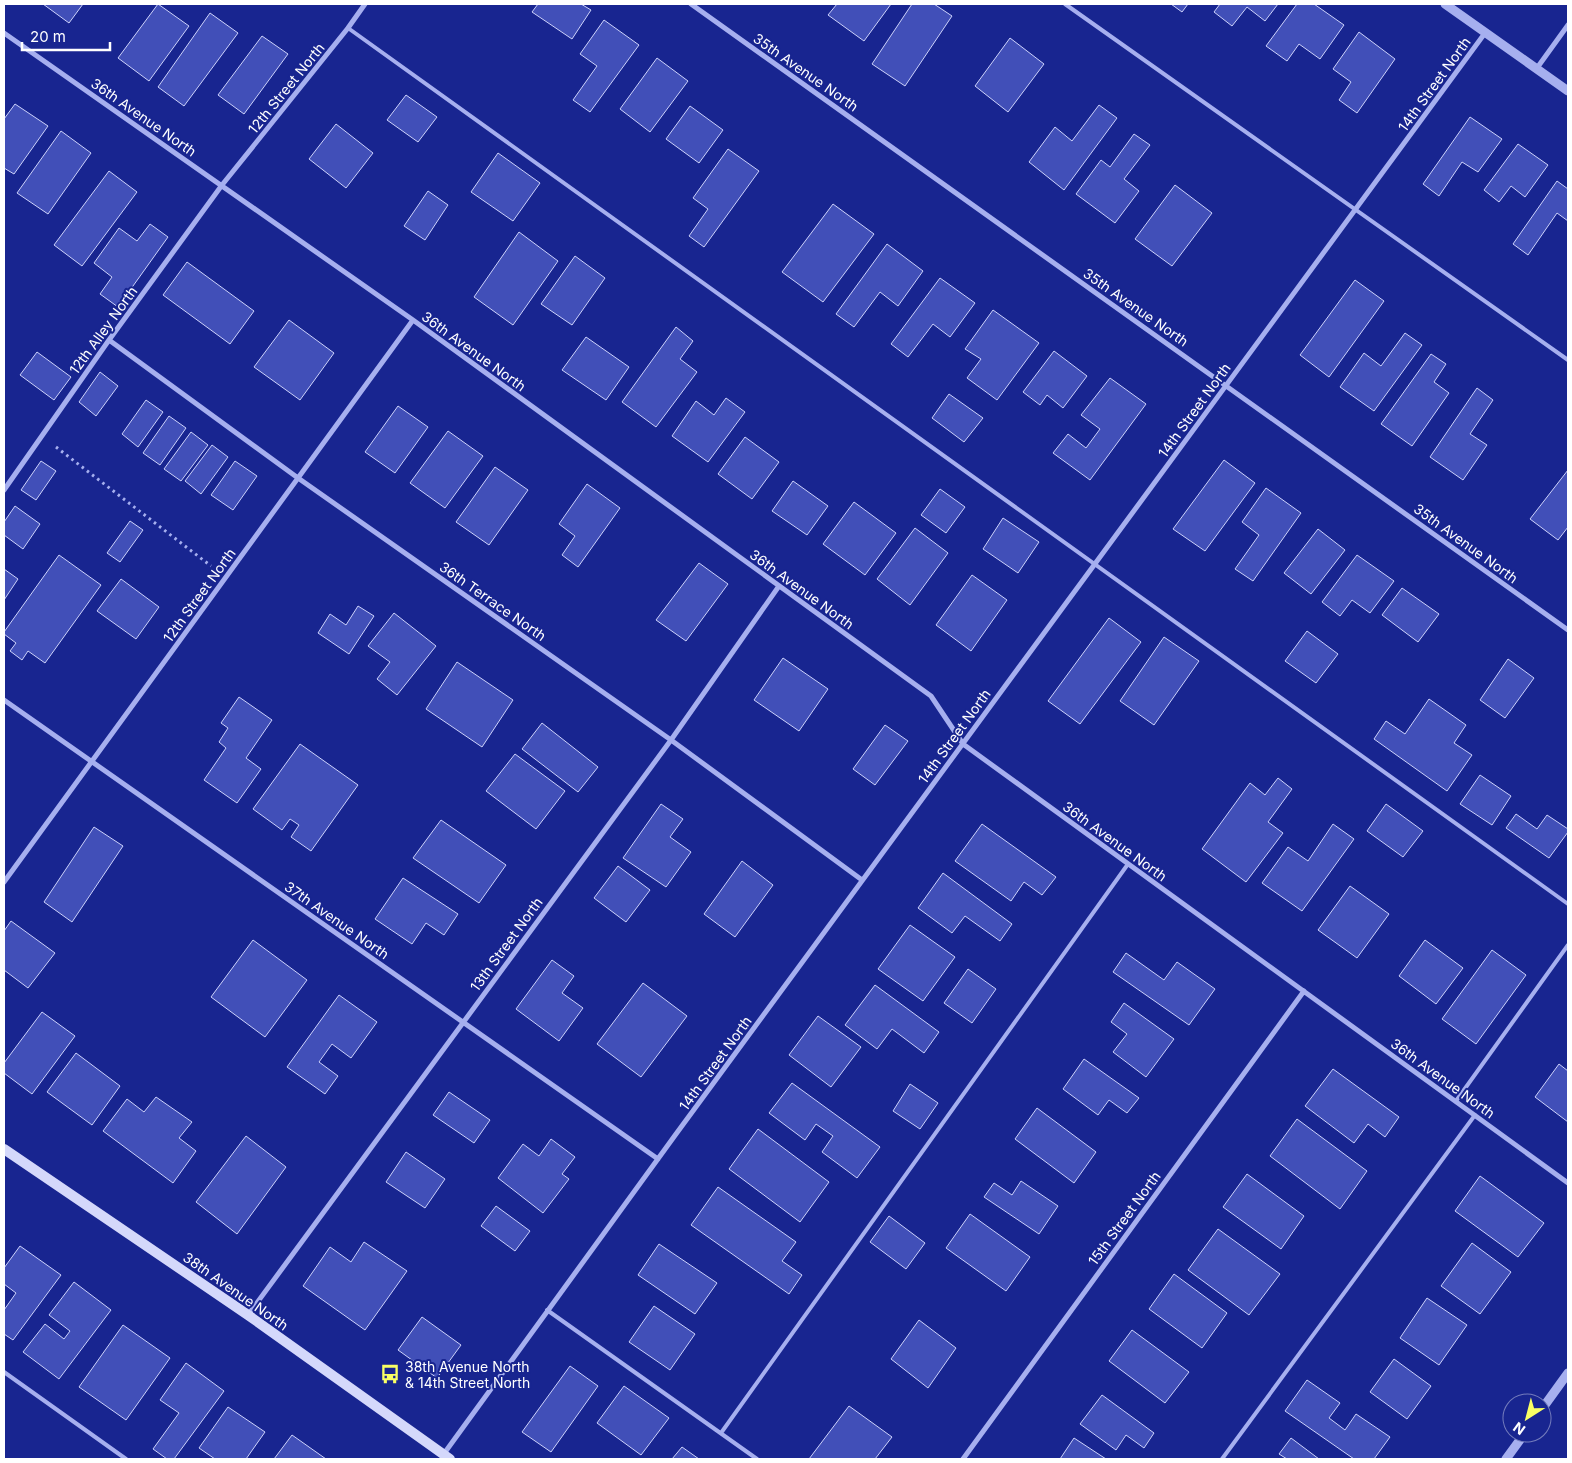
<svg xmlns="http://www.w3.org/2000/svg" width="1572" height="1463" font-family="Inter,sans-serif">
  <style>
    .building { fill: #414fb8; stroke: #cdd2fb }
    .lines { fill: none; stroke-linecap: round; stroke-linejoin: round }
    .path { stroke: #a6afef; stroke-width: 3; stroke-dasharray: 2.5 4; stroke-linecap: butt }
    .service { stroke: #a6afef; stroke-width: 4 }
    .minor { stroke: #a6afef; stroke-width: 5 }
    .tertiary { stroke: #a6afef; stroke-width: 9 }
    .secondary { stroke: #d4d8fb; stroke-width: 10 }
    .labels { text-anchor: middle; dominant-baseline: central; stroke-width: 4; stroke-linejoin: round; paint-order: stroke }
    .street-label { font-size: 14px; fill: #fff; stroke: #182590 }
    .poi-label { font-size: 14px; fill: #fff; stroke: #182590; text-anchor: start }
  </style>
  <rect width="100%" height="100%" fill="#182590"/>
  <path class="building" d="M43 4H83L69 23Z
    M158 4 189 26 149 81 118 58Z
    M538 4H581L591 10 572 39 532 12Z
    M837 4H891L864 41 828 15Z
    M912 4H934L952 16 905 86 872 64Z
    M1171 4H1188L1182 12Z
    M1220 4H1278L1265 21 1247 7 1232 26 1214 12Z
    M1297 4H1314L1344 25 1320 59 1299 44 1287 61 1266 46Z
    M210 13 238 33 184 106 158 87Z
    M604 20 639 45 590 112 573 100 597 66 580 54Z
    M1359 32 1395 59 1357 113 1339 100 1351 82 1333 69Z
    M262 36 288 54 244 114 218 95Z
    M1010 38 1044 64 1008 112 975 86Z
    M657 58 688 81 650 132 620 109Z
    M406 95 437 117 418 142 387 120Z
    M15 104 48 126 14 174 4 168V119Z
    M1099 105 1117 118 1064 190 1029 162 1055 127 1072 141Z
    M690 106 723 130 699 163 666 139Z
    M1470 117 1502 139 1478 172 1462 162 1439 196 1423 184Z
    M336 124 373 153 346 188 309 159Z
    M61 131 91 153 48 214 17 193Z
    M1134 134 1150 145 1124 179 1139 191 1115 223 1076 194 1101 160 1110 167Z
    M1518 144 1548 165 1525 197 1511 186 1499 202 1484 190Z
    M728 149 759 171 704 247 689 236 708 209 693 198Z
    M498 153 540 183 513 221 471 192Z
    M109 171 137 192 82 266 54 245Z
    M1557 181 1568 189V221L1557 213 1528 255 1513 244Z
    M1175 185 1212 213 1172 266 1135 239Z
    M428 191 448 205 425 240 404 226Z
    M833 204 874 234 823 302 782 272Z
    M150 224 168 237 118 307 100 294 112 277 94 263 119 228 137 241Z
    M519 232 558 261 513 325 474 297Z
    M887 244 923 271 898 306 880 292 854 327 836 314Z
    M575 256 605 278 572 325 541 304Z
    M187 262 254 311 230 344 163 295Z
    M940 278 975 303 950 337 933 324 908 357 891 344Z
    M1355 280 1384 301 1329 377 1300 355Z
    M993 310 1039 343 997 400 967 378 981 359 965 349Z
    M289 320 334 353 300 400 254 367Z
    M676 327 693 341 680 359 697 372 656 427 622 402Z
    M1405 333 1422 345 1374 411 1340 387 1364 353 1381 366Z
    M586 337 629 367 606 400 562 370Z
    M1054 351 1087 376 1063 408 1047 395 1040 405 1023 392Z
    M37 352 71 377 54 400 20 375Z
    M1431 354 1446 364 1434 382 1449 393 1412 446 1381 424Z
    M100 372 118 386 96 416 79 402Z
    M1110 378 1146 404 1090 480 1053 453 1068 434 1086 448 1100 429 1081 415Z
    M1477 388 1493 400 1470 434 1487 445 1463 480 1430 457Z
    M949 394 983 418 964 442 932 418Z
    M726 398 745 412 708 462 672 436 696 401 714 415Z
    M146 400 163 412 138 447 122 434Z
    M398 406 428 427 395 473 365 452Z
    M169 416 186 428 160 465 143 453Z
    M448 431 483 456 445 508 410 483Z
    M191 432 208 445 181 481 164 469Z
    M745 437 779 462 752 499 718 474Z
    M212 445 228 457 201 494 185 481Z
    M1224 460 1255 483 1205 551 1173 529Z
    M41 461 56 471 36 500 21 490Z
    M235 461 257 476 233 510 211 495Z
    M495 467 528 490 489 545 456 522Z
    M1568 470V527L1558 540 1530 519Z
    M793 481 828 506 807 535 772 511Z
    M587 484 620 508 578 567 562 555 575 536 559 524Z
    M1266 488 1301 513 1253 581 1235 569 1259 535 1242 522Z
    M940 489 965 507 946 533 921 515Z
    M854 502 896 533 865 575 823 544Z
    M15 506 40 524 23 549 4 535V522Z
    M1003 518 1039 542 1018 573 983 549Z
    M130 521 143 530 120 562 107 553Z
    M915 528 948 553 910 605 877 579Z
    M1318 529 1345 550 1311 594 1284 573Z
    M59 555 101 585 45 663 28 651 22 660 10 651 16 643 4 634V632Z
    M1357 555 1394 581 1370 613 1352 600 1340 616 1322 602Z
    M699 563 728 584 686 641 656 620Z
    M4 569 18 579 4 600Z
    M972 575 1007 600 971 651 936 625Z
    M121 579 159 607 136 639 97 611Z
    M1402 588 1439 614 1418 642 1382 615Z
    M358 606 374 616 349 654 318 633 330 614 346 625Z
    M394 613 436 646 397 695 377 679 390 662 368 646Z
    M1109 618 1141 642 1080 724 1048 701Z
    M1307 631 1338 654 1316 683 1285 661Z
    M1164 637 1199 661 1154 725 1120 701Z
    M783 658 828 689 799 731 754 700Z
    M1508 659 1534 678 1505 718 1480 700Z
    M457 662 513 700 482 747 426 709Z
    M239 697 272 720 246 758 261 769 237 803 204 780 226 748 219 742 228 728 221 723Z
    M1429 699 1466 725 1454 743 1472 755 1447 791 1374 739 1386 721 1405 734Z
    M542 723 598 767 578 792 522 749Z
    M885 725 908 741 875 785 853 769Z
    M300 744 358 785 311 851 291 837 299 825 290 819 282 830 253 809Z
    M515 754 565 791 536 829 486 791Z
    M1480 775 1511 796 1492 825 1460 804Z
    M1278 778 1292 789 1268 822 1283 833 1246 882 1202 849 1250 783 1265 795Z
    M661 804 683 819 670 837 691 852 666 887 623 858Z
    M1386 804 1423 831 1403 857 1367 831Z
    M1516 814 1537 829 1547 815 1568 829V832L1549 858 1506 828Z
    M441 820 506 865 479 903 413 858Z
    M982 824 1056 877 1042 895 1024 882 1011 901 955 861Z
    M1333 824 1354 839 1302 911 1262 883 1288 847 1308 861Z
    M94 827 123 846 72 922 44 902Z
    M742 861 773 885 735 937 704 914Z
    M618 866 650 890 626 922 594 898Z
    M943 873 1012 924 1000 941 965 916 952 933 918 908Z
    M403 878 458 914 444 935 426 923 412 944 375 919Z
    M1350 886 1389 914 1357 958 1318 930Z
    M11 921 55 953 28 988 4 970V931Z
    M910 925 955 957 923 1001 878 969Z
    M253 940 307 980 265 1037 211 997Z
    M1425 940 1463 968 1436 1004 1399 976Z
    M1492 950 1526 975 1476 1044 1442 1019Z
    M1126 953 1164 980 1177 962 1215 989 1189 1025 1113 972Z
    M552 960 574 976 562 993 583 1008 559 1041 516 1009Z
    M968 969 996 989 972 1023 944 1003Z
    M643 983 687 1016 641 1077 597 1044Z
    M875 985 939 1032 924 1053 892 1029 877 1049 845 1025Z
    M339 995 377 1022 351 1058 332 1044 319 1062 338 1076 325 1094 287 1067Z
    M1124 1003 1174 1039 1146 1077 1113 1052 1127 1034 1111 1022Z
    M42 1012 75 1036 32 1094 4 1073V1063Z
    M818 1016 861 1047 831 1087 789 1055Z
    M76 1053 120 1086 92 1125 47 1092Z
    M1084 1059 1139 1098 1127 1113 1109 1100 1098 1115 1063 1089Z
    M1559 1064 1568 1071V1122L1535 1097Z
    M1333 1069 1399 1117 1385 1137 1368 1124 1354 1143 1305 1106Z
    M792 1083 880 1147 857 1178 822 1152 833 1136 816 1124 805 1140 769 1113Z
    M910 1084 938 1103 920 1129 893 1111Z
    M449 1092 490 1120 474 1143 433 1115Z
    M156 1097 192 1122 179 1138 196 1151 173 1183 103 1131 127 1099 144 1112Z
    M1037 1108 1096 1152 1074 1183 1015 1139Z
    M1297 1119 1367 1171 1340 1209 1270 1156Z
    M758 1129 829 1182 800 1222 729 1169Z
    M246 1136 286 1167 237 1234 196 1202Z
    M551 1139 575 1157 562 1174 569 1179 543 1213 498 1178 523 1144 539 1156Z
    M406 1152 445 1179 425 1208 386 1182Z
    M1247 1174 1304 1216 1281 1249 1223 1207Z
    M1480 1176 1544 1223 1518 1257 1455 1211Z
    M1021 1181 1058 1206 1039 1234 984 1197 994 1183 1012 1195Z
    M718 1187 796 1242 782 1261 802 1275 789 1294 691 1225Z
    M496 1206 530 1231 515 1251 481 1226Z
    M970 1214 1030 1257 1006 1291 946 1248Z
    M889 1216 925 1243 906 1269 870 1242Z
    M1218 1229 1280 1274 1249 1315 1188 1270Z
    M364 1242 407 1271 365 1330 303 1286 330 1247 351 1262Z
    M1472 1243 1511 1272 1480 1314 1441 1286Z
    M659 1244 717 1283 695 1314 638 1275Z
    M20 1246 61 1275 13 1340 4 1334V1310L16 1293 4 1284V1268Z
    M1174 1274 1227 1313 1202 1348 1149 1309Z
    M74 1282 111 1310 59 1379 23 1352 45 1324 64 1339 70 1331 49 1315Z
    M1427 1298 1467 1325 1439 1365 1400 1338Z
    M654 1306 695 1334 670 1370 629 1342Z
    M422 1317 461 1345 437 1378 398 1350Z
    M919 1320 956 1348 928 1388 891 1359Z
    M123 1325 170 1358 126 1420 79 1387Z
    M1132 1330 1189 1372 1165 1403 1109 1361Z
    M1394 1359 1431 1386 1407 1419 1370 1392Z
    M186 1363 224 1391 174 1459H167L153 1449 179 1413 160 1400Z
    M570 1366 598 1386 551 1452 522 1432Z
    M1307 1380 1340 1403 1329 1418 1345 1430 1356 1414 1390 1437 1374 1459H1354L1285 1411Z
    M624 1386 669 1418 641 1455 597 1423Z
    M1102 1395 1154 1433 1144 1448 1126 1435 1116 1450 1080 1424Z
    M849 1406 892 1437 875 1459H809Z
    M228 1407 265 1432 246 1459H215L199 1448Z
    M292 1435 326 1459H274Z
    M1074 1438 1106 1459H1060Z
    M1291 1438 1319 1459H1287L1279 1454Z
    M682 1447 699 1459H672Z"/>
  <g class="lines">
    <path class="path" d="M56 447 211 566"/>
    <path class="service" d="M1065 4 1568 360
      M348 28 1568 904
      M1456 1101 1568 945
      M547 1310 757 1459
      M4 1372 126 1459
      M721 1433 1128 864
      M1222 1459 1475 1115"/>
    <path class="minor" d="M691 4 1568 630
      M4 33 413 320 931 696 963 744 1568 1183
      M1537 68 1568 25
      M109 340 298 478 671 740 862 880
      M4 490 109 340 222 185 348 28 365 4
      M4 700 658 1159
      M4 882 413 320
      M248 1315 671 740 779 586
      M443 1455 676 1134 1485 33
      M963 1459 1304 991"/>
    <path class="tertiary" d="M1445 4 1568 91
      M1542 1409 1568 1373
      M1506 1459 1525 1433"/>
    <path class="secondary" d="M4 1149 248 1315 450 1459"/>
  </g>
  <defs>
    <symbol id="bus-bare" viewBox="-9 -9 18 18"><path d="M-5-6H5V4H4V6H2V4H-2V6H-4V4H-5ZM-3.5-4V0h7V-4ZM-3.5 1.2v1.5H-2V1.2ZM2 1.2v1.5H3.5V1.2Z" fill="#f9ff64" stroke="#182590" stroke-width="2.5" paint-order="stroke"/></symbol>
  </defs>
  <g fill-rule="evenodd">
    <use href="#bus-bare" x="376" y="1360" width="28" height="28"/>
  </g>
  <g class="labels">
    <g class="street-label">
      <text transform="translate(806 72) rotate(35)">35th Avenue North</text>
      <text transform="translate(1434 84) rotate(-54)">14th Street North</text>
      <text transform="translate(286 88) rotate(-51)">12th Street North</text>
      <text transform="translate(144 117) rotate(35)">36th Avenue North</text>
      <text transform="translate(1136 307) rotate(35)">35th Avenue North</text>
      <text transform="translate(103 330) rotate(-54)">12th Alley North</text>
      <text transform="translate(474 351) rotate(36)">36th Avenue North</text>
      <text transform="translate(1194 410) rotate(-54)">14th Street North</text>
      <text transform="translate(1466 543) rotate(36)">35th Avenue North</text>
      <text transform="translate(802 589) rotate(36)">36th Avenue North</text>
      <text transform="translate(199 595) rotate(-54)">12th Street North</text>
      <text transform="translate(493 601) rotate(35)">36th Terrace North</text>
      <text transform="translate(954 736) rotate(-54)">14th Street North</text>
      <text transform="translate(1115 841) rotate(36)">36th Avenue North</text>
      <text transform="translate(337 920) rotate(35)">37th Avenue North</text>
      <text transform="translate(506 944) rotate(-54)">13th Street North</text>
      <text transform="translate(715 1063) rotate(-54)">14th Street North</text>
      <text transform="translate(1443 1078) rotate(36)">36th Avenue North</text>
      <text transform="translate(1124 1218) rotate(-54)">15th Street North</text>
      <text transform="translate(236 1291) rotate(35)">38th Avenue North</text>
    </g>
    <g class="poi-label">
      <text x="405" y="1366">38th Avenue North<tspan x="405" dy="16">&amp; 14th Street North</tspan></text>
    </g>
  </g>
  <rect width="1572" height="1463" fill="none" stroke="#ffffff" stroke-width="10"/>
  <g transform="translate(1527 1418) rotate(216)"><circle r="24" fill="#182590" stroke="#747cbc"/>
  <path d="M0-4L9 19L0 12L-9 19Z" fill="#f9ff64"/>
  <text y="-8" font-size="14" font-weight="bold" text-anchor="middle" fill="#ffffff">N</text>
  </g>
  <path d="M22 42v8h88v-8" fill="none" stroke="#ffffff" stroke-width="2.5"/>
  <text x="30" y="42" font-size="15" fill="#ffffff" stroke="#182590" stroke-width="4" paint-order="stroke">20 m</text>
</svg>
